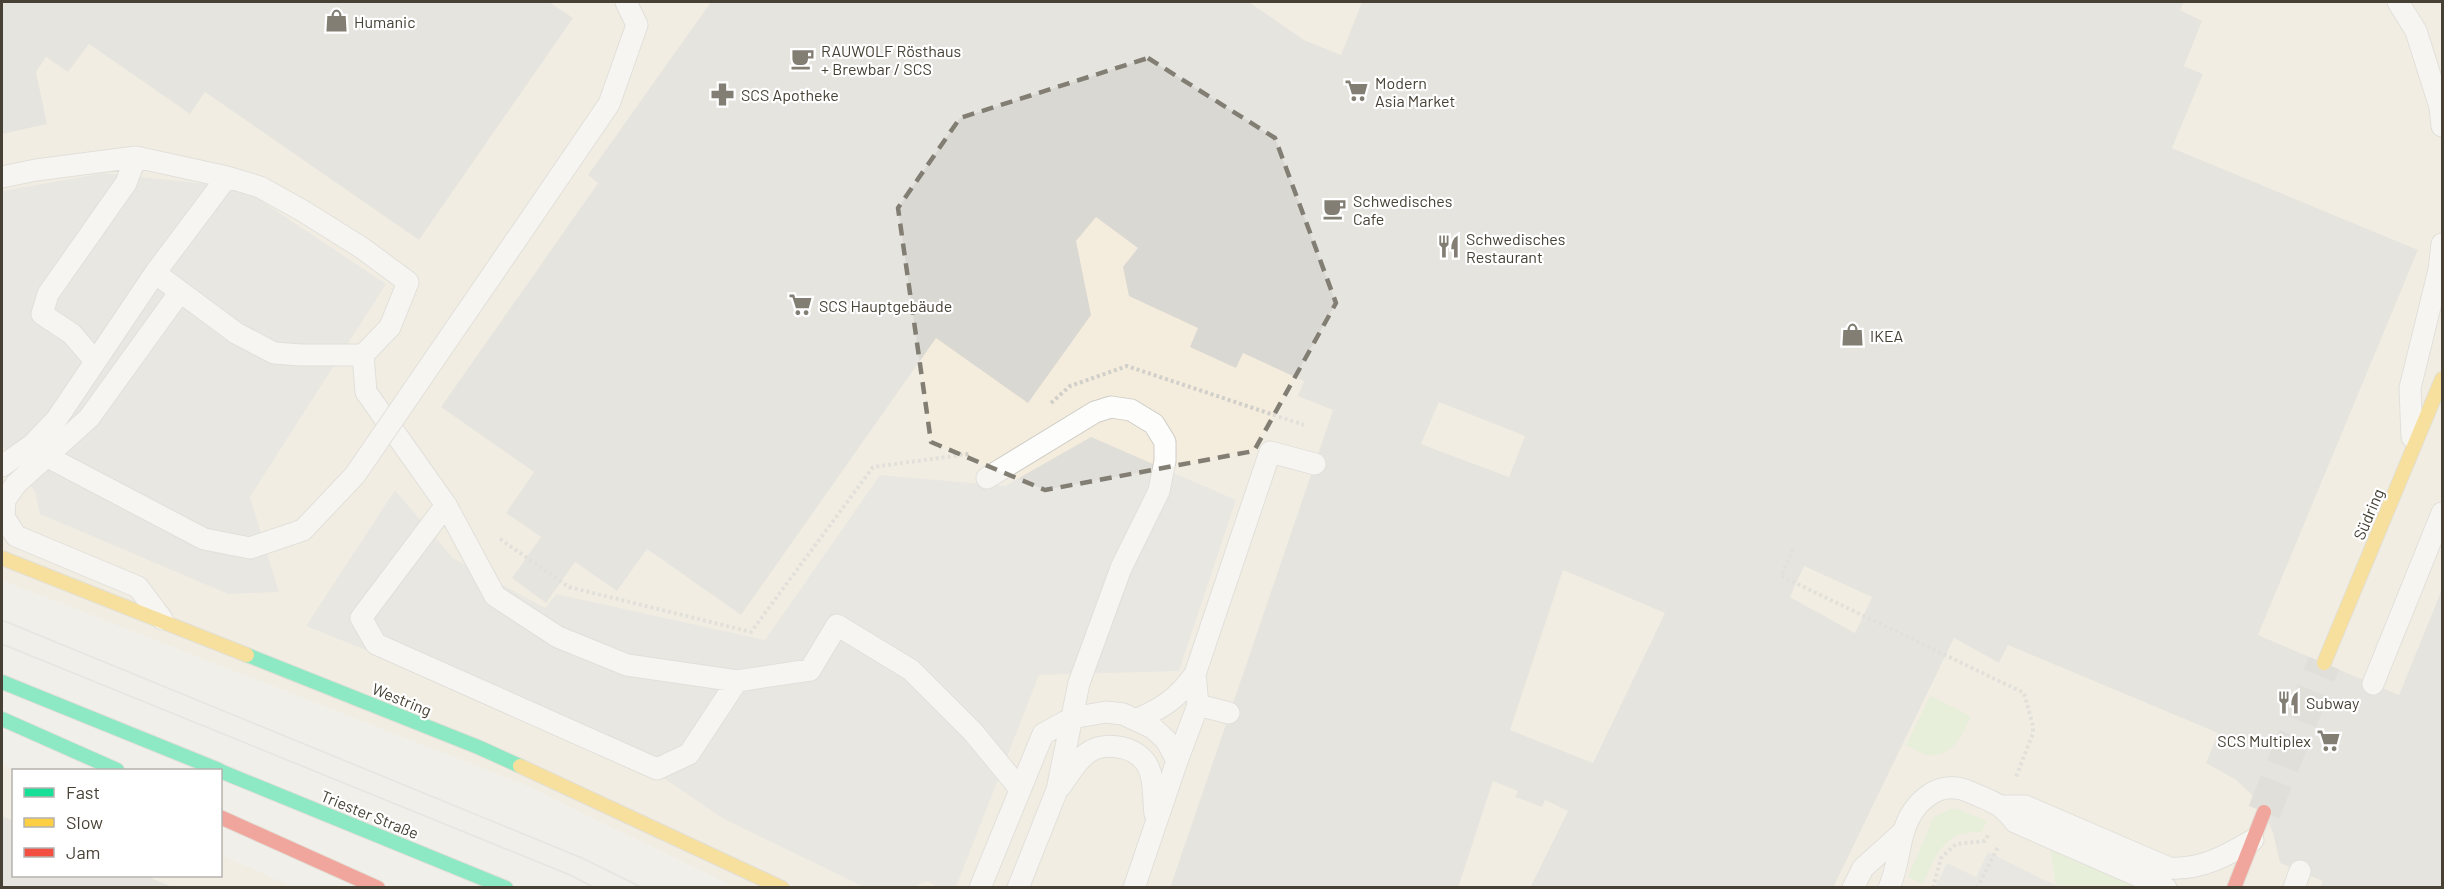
<svg xmlns="http://www.w3.org/2000/svg" width="2444" height="889" font-family="Barlow,sans-serif">
  <style>
    .commercial { fill: #f4ecdc }
    .green { fill: #dcedc8 }
    .parking { fill: #e0ded9 }
    .building { fill: #dad8d2; fill-rule: evenodd }
    .lines { fill: none; stroke-linecap: round; stroke-linejoin: round }
    .secondary-tunnel { stroke: #ceccc6; stroke-width: 33; stroke-dasharray: 33 16; stroke-linecap: butt }
    .lane-casing { stroke: #cecdc7; stroke-width: 23 }
    .fast-casing { stroke: #d0cdc0; stroke-width: 16 }
    .slow-casing { stroke: #d0cdc0; stroke-width: 16 }
    .jam-casing { stroke: #d0cdc0; stroke-width: 16 }
    .path { stroke: #d1cfca; stroke-width: 4; stroke-dasharray: 3 3; stroke-linecap: butt }
    .lane { stroke: #fdfdfc; stroke-width: 21 }
    .fast { stroke: #16e098; stroke-width: 14 }
    .slow { stroke: #ffcf43; stroke-width: 14 }
    .jam { stroke: #f24e42; stroke-width: 14 }
    .tram { stroke: #d9d9d8; stroke-width: 1.5 }
    .lane-bridge-casing { stroke: #cecdc7; stroke-width: 23; stroke-linecap: butt }
    .lane-bridge { stroke: #fdfdfc; stroke-width: 21 }
    .marked { fill: none; stroke: #827e74; stroke-width: 4.5; stroke-dasharray: 12 8; stroke-linejoin: round }
    .labels { text-anchor: middle; dominant-baseline: central; stroke-width: 4.5; stroke-linejoin: round; paint-order: stroke }
    .poi-label { font-size: 16px; fill: #474135; stroke: #fff; text-anchor: start }
    .street-label { font-size: 16px; fill: #474135; stroke: #fff }
  </style>
  <rect width="100%" height="100%" fill="#f0efea"/>
  <path class="commercial" d="M2 2H2442V887H735L523 784 2 580Z
    M2 764 17 770H14V876H220L221 855 293 887H2Z"/>
  <path class="green" d="M1930 696 1971 716C1963 734 1953 758 1928 755 1921 754 1912 748 1906 745Z
    M1950 809H1958L1987 821 1982 832C1944 830 1937 853 1923 884L1908 877 1933 818Z
    M2050 846 2135 887H2060L2056 886Z"/>
  <path class="parking" d="M105 173 242 188 386 284 250 497 279 592 228 594 40 514 35 492 2 445V191Z
    M1091 437 1236 500 1179 671 1039 675 956 887H937L927 881 914 887H864L722 818 636 759 306 626 395 490 453 558 545 608 556 594 765 640 880 475 1005 486Z
    M1988 852 2047 881 2060 887H1935L1947 863 1976 877Z"/>
  <path class="building" d="M2 2H549L573 18 419 240 205 92 190 114 89 44 68 72 46 57 36 72 47 124 2 134Z
    M711 2H1249L1304 40 1341 55 1362 2H2184L2180 10 2202 21 2184 66 2203 74 2172 148 2418 250 2258 635 2399 695 2442 589V888H2320L2322 881 2280 863 2273 833 2264 812 2252 795 2236 780 2206 763 2218 733 2008 645 1999 663 1954 638 1833 888H1530L1568 811 1545 800 1542 807 1515 797 1518 791 1493 781 1458 888H1170L1333 410 1298 396 1304 381 1243 353 1236 368 1190 347 1198 328 1129 296 1123 267 1138 248 1096 217 1076 241 1091 315 1028 403 936 338 741 615 647 549 617 591 575 562 546 603 512 578 541 537 506 513 534 472 441 407 598 183 588 175ZM1439 402 1525 436 1509 477 1421 444ZM1804 566 1872 597 1855 633 1790 597ZM1563 570 1665 613 1593 763 1510 730Z
    M2 816 14 821V876H146L175 888H2Z"/>
  <g class="lines">
    <path class="secondary-tunnel" d="M2264 812 2324 663"/>
    <defs>
      <path id="lane" d="M2398 2 2416 31 2440 107 2442 126
        M2 177 36 170 136 157 227 177 260 187 303 211 362 248 408 282 390 327 363 355H301L274 353 236 333 155 273
        M514 243 609 104 637 25 626 2
        M363 355 366 392 446 505 495 596 558 637 627 665 737 681 810 670 837 625 911 670 973 732 1020 789
        M95 361 72 334 42 314 48 294 126 183 136 157
        M2412 437 2410 388 2439 270 2442 244
        M32 445 48 457 204 539 250 548 303 530 355 475
        M2 466 32 445 56 420 155 273 227 177
        M987 478 1095 412 1111 407 1131 410 1154 424 1165 442V461L1159 491 1121 568 1079 683 1057 790 1018 888
        M446 505 361 618 376 644 657 769 689 754 737 681
        M162 619 138 587 16 536 4 517 5 500 16 484 89 418 180 292
        M2373 684 2442 513
        M1198 705 1229 713
        M1138 719C1164 707 1178 698 1195 674L1270 452 1315 464
        M1060 787C1068 776 1076 762 1086 754 1103 741 1133 745 1146 763 1155 777 1153 798 1155 814
        M2003 806H2025L2169 868C2201 870 2226 856 2253 840
        M980 888 1043 734 1072 718 1106 712 1123 714 1153 728 1166 740 1177 761
        M1134 888 1177 761 1198 705 1195 674
        M1853 888 1863 868 1903 832
        M1889 888C1897 870 1898 852 1903 834 1911 804 1938 777 1970 792 1992 802 2000 802 2015 822L2166 888
        M2294 888 2300 871"/>
      <path id="fast" d="M247 655 478 747 520 766
        M2 682 219 770
        M2 719 117 770
        M220 771 506 888"/>
      <path id="slow" d="M2 558 247 655
        M2324 663 2442 379
        M520 766 782 888"/>
      <path id="jam" d="M220 817 378 888
        M2234 888 2264 812"/>
    </defs>
    <use href="#lane" class="lane-casing"/>
    <use href="#fast" class="fast-casing"/>
    <use href="#slow" class="slow-casing"/>
    <use href="#jam" class="jam-casing"/>
    <path class="path" d="M1051 403 1070 386 1127 366 1304 425
      M500 539 569 587 751 632 873 467 969 454
      M1793 549 1781 576 2024 693 2033 726V733L2016 777
      M1933 888 1941 858 1956 844 1985 841 1988 835
      M1977 888 1999 845"/>
    <use href="#lane" class="lane"/>
    <use href="#fast" class="fast"/>
    <use href="#slow" class="slow"/>
    <use href="#jam" class="jam"/>
    <path class="tram" d="M2 620 582 858 643 888
      M2 644 570 875 595 888"/>
    <defs>
      <path id="lane-bridge" d="M355 475 514 243"/>
    </defs>
    <use href="#lane-bridge" class="lane-bridge-casing"/>
    <use href="#lane-bridge" class="lane-bridge"/>
  </g>
  <path d="M0 0H2444V889H0ZM1148 58 1275 138 1336 303 1254 451 1045 490 931 442 898 208 960 118Z" fill="#f0efea" fill-opacity=".55" fill-rule="evenodd"/>
  <path class="marked" d="M1148 58 1275 138 1336 303 1254 451 1045 490 931 442 898 208 960 118Z"/>
  <defs>
    <symbol id="shop-bare" viewBox="-9 -9 18 18"><path d="M-5-2.5h2.3a2.7 3.5 0 0 1 5.4 0H5L5.5 6h-11ZM-1.5-2.5h3a1.5 2.3 0 0 0-3 0Z" fill="#827e74" stroke="#fff" stroke-width="2.5" paint-order="stroke"/></symbol>
    <symbol id="cafe-bare" viewBox="-9 -9 18 18"><path d="M-5.5-4.5H6V0H3Q3 3.5 0 3.5H-2.5Q-5.5 3.5-5.5 0ZM3-3.2v2h1.7v-2ZM-6 4.5H4V6H-6Z" fill="#827e74" stroke="#fff" stroke-width="2.5" paint-order="stroke"/></symbol>
    <symbol id="supermarket-bare" viewBox="-9 -9 18 18"><path d="M-6-5.5h2.5l.6 2H6L4.5 2H-2.5L-4.4-4H-6ZM-1.5 3.2a1.3 1.3 0 1 0 .1 0ZM3 3.2a1.3 1.3 0 1 0 .1 0Z" fill="#827e74" stroke="#fff" stroke-width="2.5" paint-order="stroke"/></symbol>
    <symbol id="pharmacy-bare" viewBox="-9 -9 18 18"><path d="M-2-6h4v4h4v4h-4v4h-4v-4h-4v-4h4Z" fill="#827e74" stroke="#fff" stroke-width="2.5" paint-order="stroke"/></symbol>
    <symbol id="restaurant-bare" viewBox="-9 -9 18 18"><path d="M-5-6h1v4h1v-4h1v4h1v-4h1v5L-1.5 .5V6h-2V.5L-5-1ZM5-6V6H3V1.5H1.5Q1.5-4 5-6Z" fill="#827e74" stroke="#fff" stroke-width="2.5" paint-order="stroke"/></symbol>
  </defs>
  <g fill-rule="evenodd">
    <use href="#shop-bare" x="320" y="4" width="33" height="33"/>
    <use href="#cafe-bare" x="786" y="42" width="33" height="33"/>
    <use href="#supermarket-bare" x="1340" y="74" width="33" height="33"/>
    <use href="#pharmacy-bare" x="706" y="78" width="33" height="33"/>
    <use href="#cafe-bare" x="1318" y="192" width="33" height="33"/>
    <use href="#restaurant-bare" x="1432" y="230" width="33" height="33"/>
    <use href="#supermarket-bare" x="784" y="288" width="33" height="33"/>
    <use href="#shop-bare" x="1836" y="318" width="33" height="33"/>
    <use href="#restaurant-bare" x="2272" y="686" width="33" height="33"/>
    <use href="#supermarket-bare" x="2312" y="724" width="33" height="33"/>
  </g>
  <g class="labels">
    <g class="poi-label">
      <text x="354" y="21">Humanic</text>
      <text x="821" y="50">RAUWOLF Rösthaus<tspan x="821" dy="18">+ Brewbar / SCS</tspan></text>
      <text x="1375" y="82">Modern<tspan x="1375" dy="18">Asia Market</tspan></text>
      <text x="741" y="94">SCS Apotheke</text>
      <text x="1353" y="200">Schwedisches<tspan x="1353" dy="18">Cafe</tspan></text>
      <text x="1466" y="238">Schwedisches<tspan x="1466" dy="18">Restaurant</tspan></text>
      <text x="819" y="305">SCS Hauptgebäude</text>
      <text x="1870" y="335">IKEA</text>
      <text x="2306" y="702">Subway</text>
      <text x="2311" y="740" text-anchor="end">SCS Multiplex</text>
    </g>
    <g class="street-label">
      <text transform="translate(2368 514) rotate(-67)">Südring</text>
      <text transform="translate(402 699) rotate(22)">Westring</text>
      <text transform="translate(370 814) rotate(22)">Triester Straße</text>
    </g>
  </g>
  <rect width="2444" height="889" fill="none" stroke="#474135" stroke-width="6"/>
  <rect x="12" y="769" width="210" height="108" fill="#ffffff" stroke="#b5b3ae" stroke-width="1.5"/>
  <rect x="24" y="788" width="30" height="9" fill="#16e098" stroke="#b5b3ae" stroke-width="1.5"/>
  <text x="66" y="799" font-size="18" fill="#474135">Fast</text>
  <rect x="24" y="818" width="30" height="9" fill="#ffcf43" stroke="#b5b3ae" stroke-width="1.5"/>
  <text x="66" y="829" font-size="18" fill="#474135">Slow</text>
  <rect x="24" y="848" width="30" height="9" fill="#f24e42" stroke="#b5b3ae" stroke-width="1.5"/>
  <text x="66" y="859" font-size="18" fill="#474135">Jam</text>
</svg>
